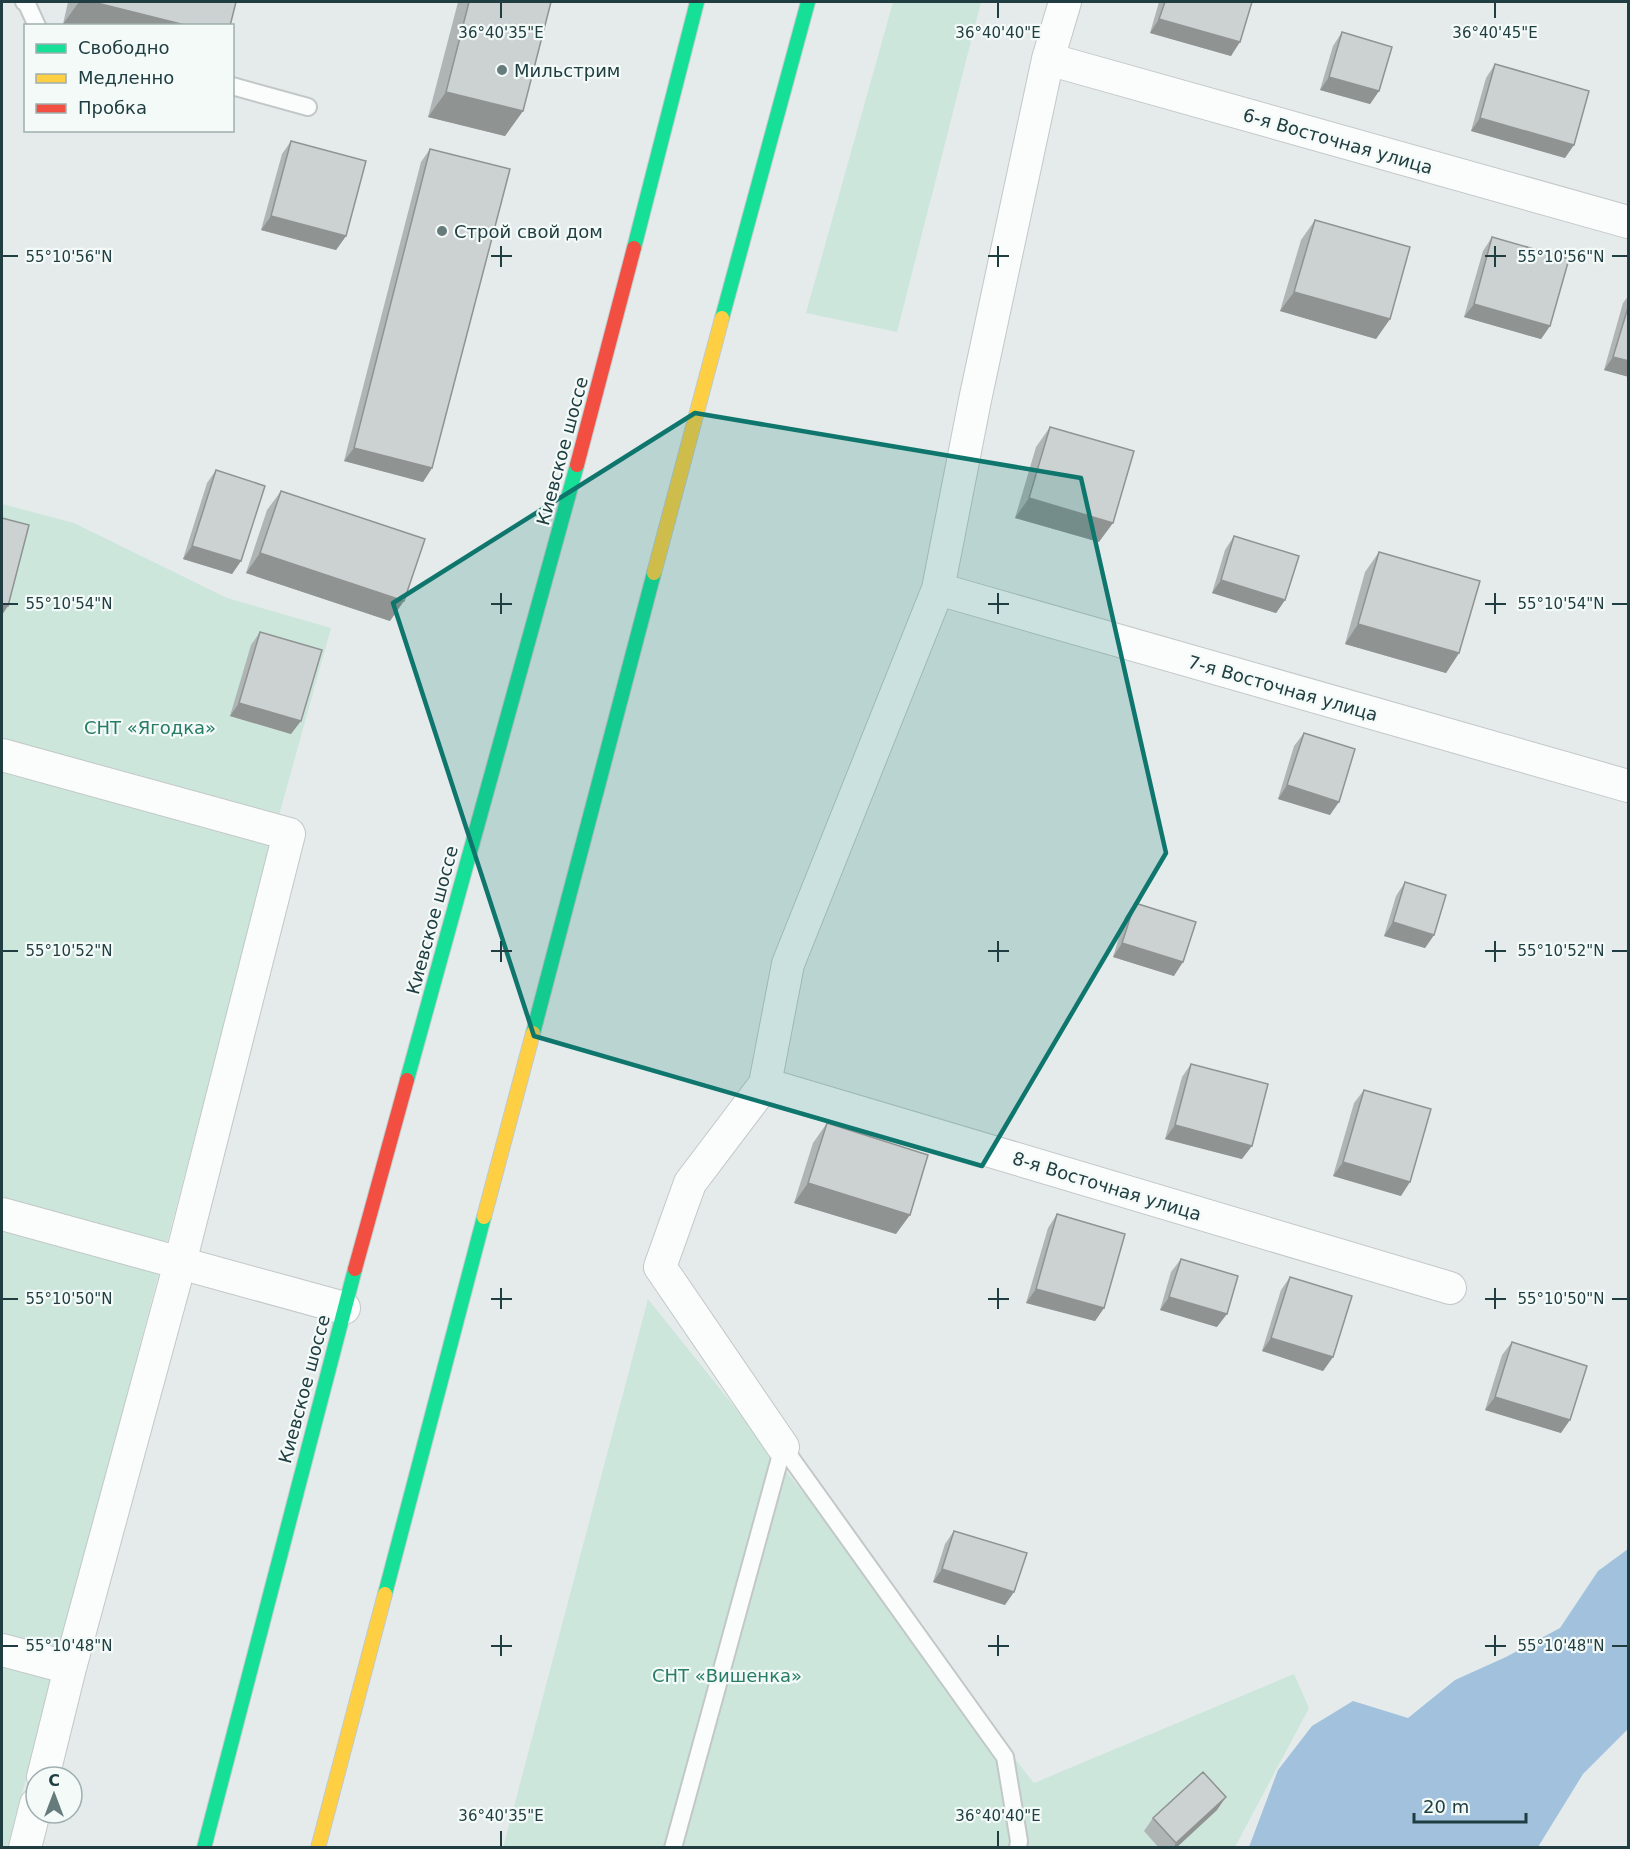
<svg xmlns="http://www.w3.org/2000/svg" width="1630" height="1849" font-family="'DejaVu Sans',sans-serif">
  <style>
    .green { fill: #cce6dc }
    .water { fill: #a1c1dd }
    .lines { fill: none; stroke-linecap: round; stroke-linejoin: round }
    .lane-casing { stroke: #c2c8c7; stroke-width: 20 }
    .street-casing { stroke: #c2c8c7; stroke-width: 34 }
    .fast-casing { stroke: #c0cacb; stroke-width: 16 }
    .slow-casing { stroke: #c0cacb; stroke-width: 16 }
    .jam-casing { stroke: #c0cacb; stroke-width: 16 }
    .lane { stroke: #fbfcfc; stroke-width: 16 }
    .street { stroke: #fbfcfc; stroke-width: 32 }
    .fast { stroke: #16e098; stroke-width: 14 }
    .slow { stroke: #ffcf43; stroke-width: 14 }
    .jam { stroke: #f24e42; stroke-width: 14 }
    .wall { fill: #afb5b4 }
    .shaded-wall { fill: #8f9392 }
    .building { fill: #ccd2d1; stroke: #8f9392; stroke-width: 1.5 }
    .marked { fill: #0f766e; fill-opacity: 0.2; stroke: #0f766e; stroke-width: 4.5; stroke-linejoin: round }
    .ticks { fill: none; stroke: #203e41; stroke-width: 2 }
    .poi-dot { fill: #657b7c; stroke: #f3faf8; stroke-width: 2 }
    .labels { text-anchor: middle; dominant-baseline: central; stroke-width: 4.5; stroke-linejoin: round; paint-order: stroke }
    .poi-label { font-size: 18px; fill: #203e41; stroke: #f3faf8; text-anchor: start }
    .street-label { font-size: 18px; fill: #203e41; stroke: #f3faf8 }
    .park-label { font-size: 18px; fill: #267c64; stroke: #f3faf8 }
    .ticks-label { font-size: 15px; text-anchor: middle; fill: #203e41; stroke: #f3faf8; stroke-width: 4.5; stroke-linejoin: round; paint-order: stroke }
  </style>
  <rect width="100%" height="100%" fill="#e5ebea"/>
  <path class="green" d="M893 2H981L897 332 806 313Z
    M2 504 74 523 227 598 331 628 278 819 8 1848 2 1847Z
    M648 1299 922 1641 1034 1783 1294 1674 1309 1708 1235 1847 503 1848Z"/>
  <path class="water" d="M1628 1549V1729L1583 1774 1538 1847H1249L1278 1770 1312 1726 1353 1701 1408 1718 1455 1680 1506 1657 1560 1628 1598 1571Z"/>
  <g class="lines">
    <defs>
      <path id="lane" d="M24 2H26L37 26
        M232 86 308 107
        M783 1447 1005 1757 1019 1841 1018 1848
        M673 1848 783 1447"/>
      <path id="street" d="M1048 59 1628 222
        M938 589 1628 786
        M2 755 289 834 180 1263 70 1668 2 1650
        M765 1084 1450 1288
        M2 1214 344 1308
        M783 1447 660 1267 690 1183 765 1084 788 964 938 589 975 400 1048 59 1065 2
        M43 1777 70 1668
        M25 1848 36 1804"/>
      <path id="fast" d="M634 248 697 2
        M722 318 808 2
        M533 1033 654 573
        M407 1080 577 465
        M385 1594 484 1217
        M204 1848 355 1269"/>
      <path id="slow" d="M654 573 722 318
        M484 1217 533 1033
        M318 1848 385 1594"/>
      <path id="jam" d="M577 465 634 248
        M355 1269 407 1080"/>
    </defs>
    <use href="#lane" class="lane-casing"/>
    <use href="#street" class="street-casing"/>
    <use href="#fast" class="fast-casing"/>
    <use href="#slow" class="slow-casing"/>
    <use href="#jam" class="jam-casing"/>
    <use href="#lane" class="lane"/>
    <use href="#street" class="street"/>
    <use href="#fast" class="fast"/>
    <use href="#slow" class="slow"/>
    <use href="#jam" class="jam"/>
  </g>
  <path class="wall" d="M68 2H236L63 24Z
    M458 2H551L523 111 505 136 428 117Z
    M1159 2H1252L1231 56 1150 33Z
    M1342 32 1379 91 1370 104 1320 90 1333 46Z
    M1495 64 1565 158 1471 131 1486 78Z
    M291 141 346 236 336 250 261 230 282 154Z
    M430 149 432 468 423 482 344 461 421 162Z
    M1315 220 1390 319 1376 339 1280 311 1301 240Z
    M1492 237 1550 326 1541 339 1464 317 1483 251Z
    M1629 295V377L1604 370 1623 303Z
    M1050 427 1099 542 1015 518 1036 447Z
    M216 470 241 561 232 574 183 559 207 483Z
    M281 491 390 621 246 573 267 510Z
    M1234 536 1285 600 1276 613 1212 593 1225 550Z
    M1379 552 1459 653 1446 673 1345 644 1365 572Z
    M260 632 291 734 230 716 251 645Z
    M1304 733 1330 815 1278 799 1294 746Z
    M1405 882 1434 935 1425 948 1384 936 1396 896Z
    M1135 903 1174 976 1113 957 1125 917Z
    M1191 1064 1242 1159 1165 1139 1182 1077Z
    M1364 1090 1401 1196 1333 1176 1354 1103Z
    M827 1123 896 1234 794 1203 813 1143Z
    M1057 1214 1104 1308 1095 1321 1026 1303 1048 1228Z
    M1181 1259 1217 1327 1160 1310 1171 1272Z
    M1290 1277 1333 1357 1323 1371 1262 1351 1281 1290Z
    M1512 1342 1561 1433 1485 1410 1502 1355Z
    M954 1531 1005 1605 933 1582 945 1544Z
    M1217 1810 1176 1848H1159L1144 1831 1153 1818Z"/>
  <path class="shaded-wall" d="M79 2H93L189 26H70L63 24Z
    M1159 19 1240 42 1231 56 1150 33Z
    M1329 77 1379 91 1370 104 1320 90Z
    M446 92 523 111 505 136 428 117Z
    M1480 118 1574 145 1565 158 1471 131Z
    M271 216 346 236 336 250 261 230Z
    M1294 292 1390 319 1376 339 1280 311Z
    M1474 304 1550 326 1541 339 1464 317Z
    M1613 357 1629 361V377L1604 370Z
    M354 448 432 468 423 482 344 461Z
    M1029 498 1113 523 1099 542 1015 518Z
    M192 546 241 561 232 574 183 559Z
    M260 553 404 601 390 621 246 573Z
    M1221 580 1285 600 1276 613 1212 593Z
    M2 604 8 606 2 615Z
    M1358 624 1459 653 1446 673 1345 644Z
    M239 703 301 721 291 734 230 716Z
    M1287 785 1339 802 1330 815 1278 799Z
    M1393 922 1434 935 1425 948 1384 936Z
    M1122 943 1183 962 1174 976 1113 957Z
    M1175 1125 1252 1146 1242 1159 1165 1139Z
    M1343 1162 1410 1182 1401 1196 1333 1176Z
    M808 1183 910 1215 896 1234 794 1203Z
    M1036 1289 1104 1308 1095 1321 1026 1303Z
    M1169 1297 1227 1314 1217 1327 1160 1310Z
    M1271 1338 1333 1357 1323 1371 1262 1351Z
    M1495 1397 1570 1420 1561 1433 1485 1410Z
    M942 1569 1014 1592 1005 1605 933 1582Z
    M1226 1797 1217 1810 1176 1848H1173L1176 1843Z"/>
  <path class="building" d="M93 2H236L230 26H189Z
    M469 2H551L523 111 446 92Z
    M1165 2H1252L1240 42 1159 19Z
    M1342 32 1392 47 1379 91 1329 77Z
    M1495 64 1589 91 1574 145 1480 118Z
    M291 141 366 161 346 236 271 216Z
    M430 149 510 169 432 468 354 448Z
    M1315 220 1410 247 1390 319 1294 292Z
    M1492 237 1569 259 1550 326 1474 304Z
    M1629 304V361L1613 357Z
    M1050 427 1134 451 1113 523 1029 498Z
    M216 470 265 486 241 561 192 546Z
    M281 491 425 539 404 601 260 553Z
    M2 518 29 525 8 606 2 604Z
    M1234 536 1299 556 1285 600 1221 580Z
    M1379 552 1480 581 1459 653 1358 624Z
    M260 632 322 650 301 721 239 703Z
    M1304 733 1355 749 1339 802 1287 785Z
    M1405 882 1446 895 1434 935 1393 922Z
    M1135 903 1196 922 1183 962 1122 943Z
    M1191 1064 1268 1084 1252 1146 1175 1125Z
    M1364 1090 1431 1109 1410 1182 1343 1162Z
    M827 1123 928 1155 910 1215 808 1183Z
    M1057 1214 1125 1234 1104 1308 1036 1289Z
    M1181 1259 1238 1276 1227 1314 1169 1297Z
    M1290 1277 1352 1296 1333 1357 1271 1338Z
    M1512 1342 1587 1366 1570 1420 1495 1397Z
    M954 1531 1027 1553 1014 1592 942 1569Z
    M1203 1772 1226 1797 1176 1843 1153 1818Z"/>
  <path class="marked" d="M695 413 1081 478 1166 853 982 1166 534 1036 393 603Z"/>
  <path class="ticks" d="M501 3V18M998 3V18M1495 3V18M501 246V267M998 246V267M1495 246V267M3 256H18M491 256H512M988 256H1009M1485 256H1506M1612 256H1627M501 593V614M998 593V614M1495 593V614M3 604H18M491 604H512M988 604H1009M1485 604H1506M1612 604H1627M501 941V962M998 941V962M1495 941V962M3 951H18M491 951H512M988 951H1009M1485 951H1506M1612 951H1627M501 1288V1309M998 1288V1309M1495 1288V1309M3 1299H18M491 1299H512M988 1299H1009M1485 1299H1506M1612 1299H1627M501 1635V1656M998 1635V1656M1495 1635V1656M3 1646H18M491 1646H512M988 1646H1009M1485 1646H1506M1612 1646H1627M501 1831V1846M998 1831V1846"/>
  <g class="poi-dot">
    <circle cx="502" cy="70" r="6"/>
    <circle cx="442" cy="231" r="6"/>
  </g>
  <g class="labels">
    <g class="poi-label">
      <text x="514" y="70">Мильстрим</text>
      <text x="454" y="231">Строй свой дом</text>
    </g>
    <g class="street-label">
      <text transform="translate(1338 141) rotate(16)">6-я Восточная улица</text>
      <text transform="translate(562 451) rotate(-75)">Киевское шоссе</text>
      <text transform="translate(1283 688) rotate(16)">7-я Восточная улица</text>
      <text transform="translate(432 920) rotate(-75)">Киевское шоссе</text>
      <text transform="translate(1107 1186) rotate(17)">8-я Восточная улица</text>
      <text transform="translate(304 1389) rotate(-75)">Киевское шоссе</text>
    </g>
    <g class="park-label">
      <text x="150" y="727">СНТ «Ягодка»</text>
      <text x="727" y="1675">СНТ «Вишенка»</text>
    </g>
  </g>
  <g class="ticks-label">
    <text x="501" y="38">36°40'35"E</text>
    <text x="998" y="38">36°40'40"E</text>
    <text x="1495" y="38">36°40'45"E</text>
    <text x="69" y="262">55°10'56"N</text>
    <text x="1561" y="262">55°10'56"N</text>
    <text x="69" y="609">55°10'54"N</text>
    <text x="1561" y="609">55°10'54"N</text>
    <text x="69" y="956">55°10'52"N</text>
    <text x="1561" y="956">55°10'52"N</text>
    <text x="69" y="1304">55°10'50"N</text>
    <text x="1561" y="1304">55°10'50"N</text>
    <text x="69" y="1651">55°10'48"N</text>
    <text x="1561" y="1651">55°10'48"N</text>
    <text x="501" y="1821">36°40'35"E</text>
    <text x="998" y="1821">36°40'40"E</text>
  </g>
  <rect width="1630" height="1849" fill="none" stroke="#203e41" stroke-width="6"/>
  <rect x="24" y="24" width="210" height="108" fill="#f3faf8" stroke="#9fafaf" stroke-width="1.5"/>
  <rect x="36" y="44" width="30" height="9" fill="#16e098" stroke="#9fafaf" stroke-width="1.5"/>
  <text x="78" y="54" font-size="18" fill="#203e41">Свободно</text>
  <rect x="36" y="74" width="30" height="9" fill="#ffcf43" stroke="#9fafaf" stroke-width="1.5"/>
  <text x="78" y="84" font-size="18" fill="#203e41">Медленно</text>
  <rect x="36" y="104" width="30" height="9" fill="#f24e42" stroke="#9fafaf" stroke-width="1.5"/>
  <text x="78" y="114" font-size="18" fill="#203e41">Пробка</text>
  <g transform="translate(54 1795)"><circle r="28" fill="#f3faf8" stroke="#9fafaf" stroke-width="1.5"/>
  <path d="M0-4.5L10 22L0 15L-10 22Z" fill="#657b7c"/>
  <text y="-9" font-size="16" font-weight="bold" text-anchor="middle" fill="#203e41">С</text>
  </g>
  <path d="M1414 1813v9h112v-9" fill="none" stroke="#203e41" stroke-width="3"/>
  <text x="1423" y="1813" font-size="18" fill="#203e41" stroke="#f3faf8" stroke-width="4.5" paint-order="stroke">20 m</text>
</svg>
